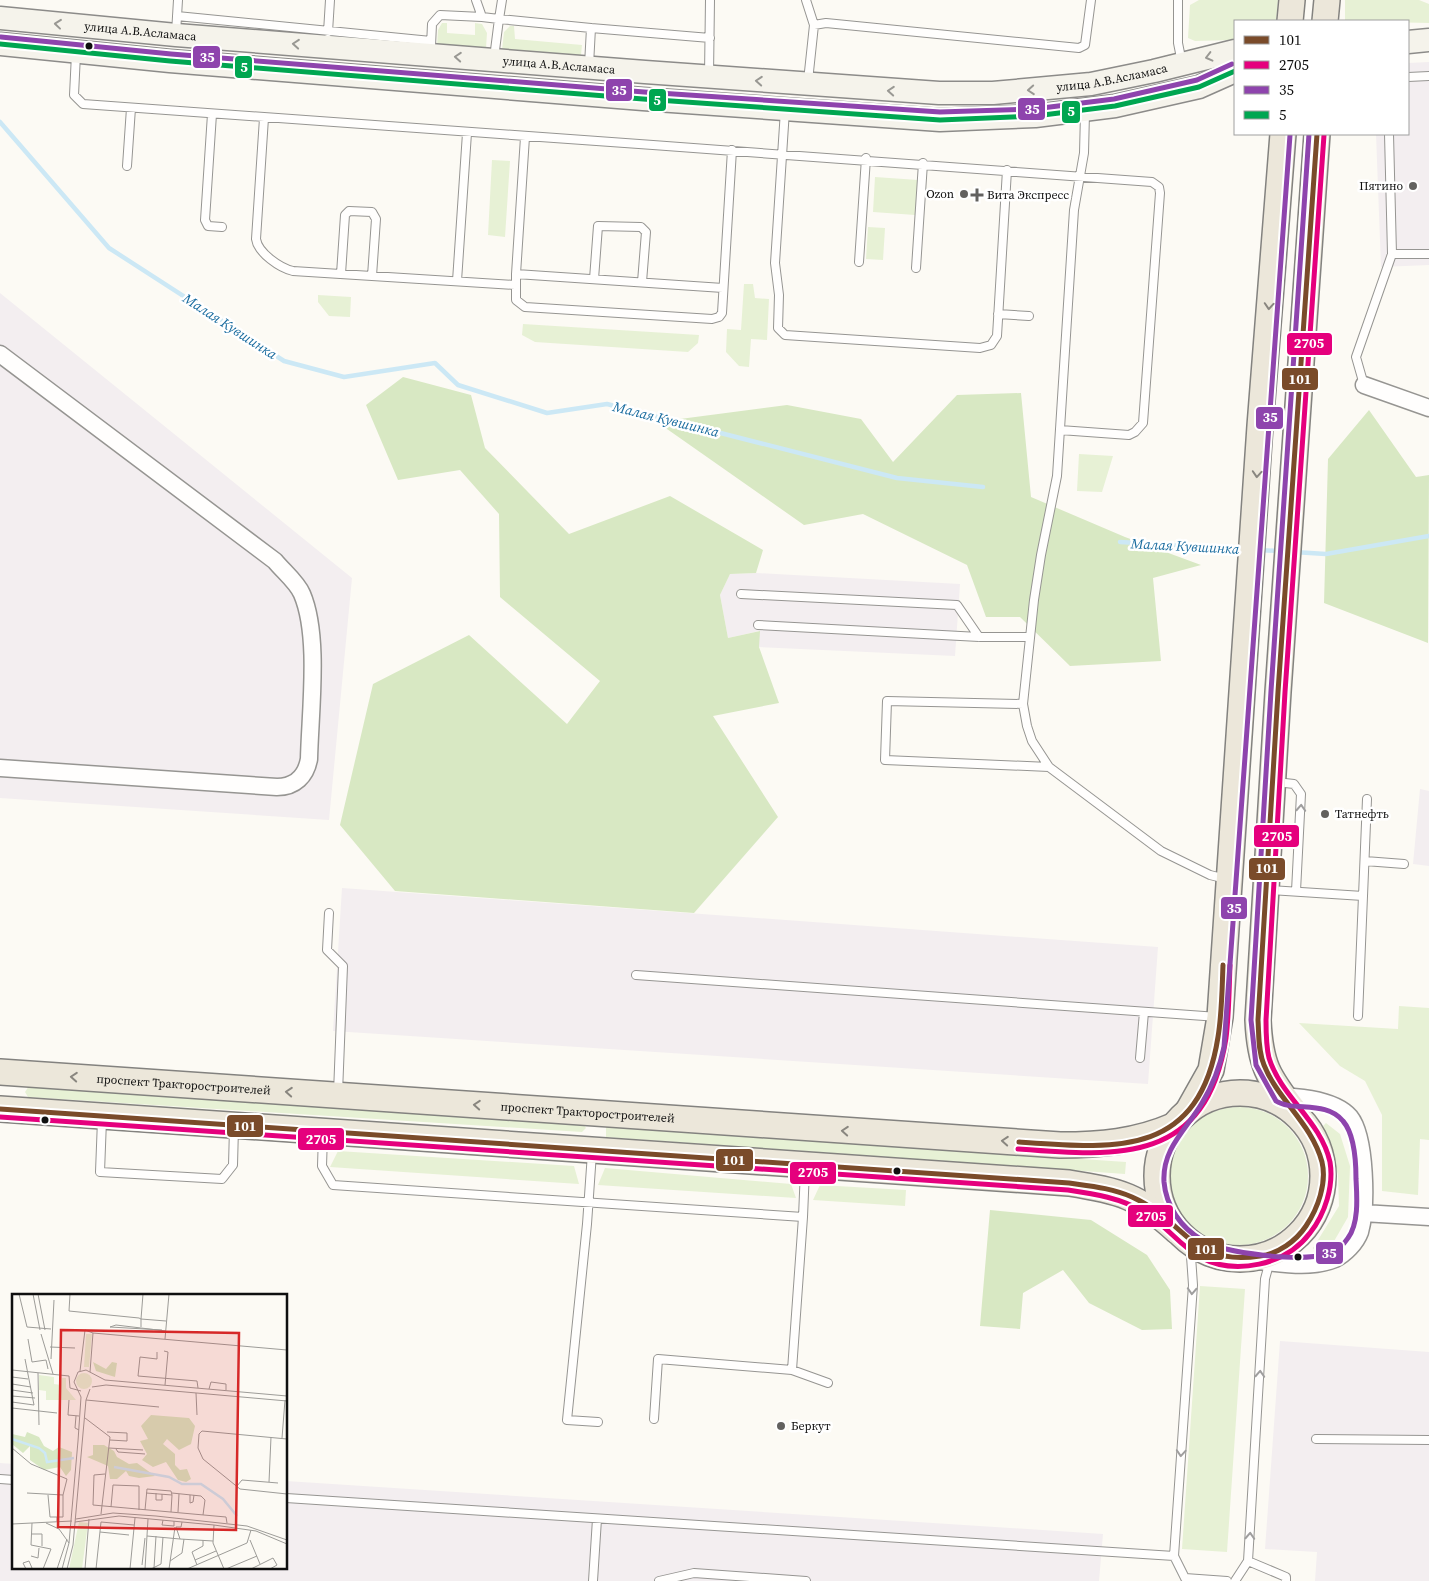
<svg xmlns="http://www.w3.org/2000/svg" width="1429" height="1581" font-family="'Source Serif 4',serif">
  <style>
    .industrial { fill: #f3eef0 }
    .green { fill: #e7f1d5 }
    .forest { fill: #d8e8c3 }
    .lines { fill: none; stroke-linecap: round; stroke-linejoin: round }
    .stream { stroke: #cce8f5; stroke-width: 4.5 }
    .lane-casing { stroke: #969592; stroke-width: 10 }
    .street-casing { stroke: #969592; stroke-width: 19 }
    .secondary-casing { stroke: #8c8b89; stroke-width: 25 }
    .primary-casing { stroke: #83827f; stroke-width: 28 }
    .lane { stroke: #fffefd; stroke-width: 8 }
    .street { stroke: #fffefd; stroke-width: 16 }
    .secondary { stroke: #f5f3eb; stroke-width: 22 }
    .primary { stroke: #ece7da; stroke-width: 25 }
    .bus-1-casing { stroke: #fff; stroke-width: 9 }
    .bus-2-casing { stroke: #fff; stroke-width: 9 }
    .bus-3-casing { stroke: #fff; stroke-width: 9 }
    .bus-4-casing { stroke: #fff; stroke-width: 9 }
    .bus-1 { stroke: #7a4b2a; stroke-width: 5 }
    .bus-2 { stroke: #e5007d; stroke-width: 5 }
    .bus-3 { stroke: #8e44ad; stroke-width: 5 }
    .bus-4 { stroke: #00a651; stroke-width: 5 }
    .oneway { stroke: #999893 }
    .oneway2 { stroke: #89867f }
    .oneway3 { stroke: #9f9e9e }
    .bus-dot { fill: #0f0f0f; stroke: #fff; stroke-width: 2 }
    .poi-dot { fill: #62615f; stroke: #fff; stroke-width: 2 }
    .labels { text-anchor: middle; dominant-baseline: central; stroke-width: 5; stroke-linejoin: round; paint-order: stroke }
    .street-label { font-size: 12px; fill: #0f0f0f; stroke: #fff }
    .poi-label { font-size: 12px; fill: #0f0f0f; stroke: #fff; text-anchor: start }
    .water-label { font-size: 14px; font-style: italic; fill: #1a6c9f; stroke: #fff }
    .inset-river { fill: none; stroke: #cce8f5; stroke-width: 2.5 }
    .inset-road { fill: none; stroke: #9d9c98; stroke-width: 1 }
    .view { fill: #d62828; fill-opacity: 0.15; stroke: #d62828; stroke-width: 2.5 }
    .inset-edge { fill: none; stroke: #0f0f0f; stroke-width: 2.5 }
    .line-badge { stroke: #fff; stroke-width: 2 }
    .badge-label { font-size: 14px; text-anchor: middle; font-weight: bold; fill: #fff }
  </style>
  <rect width="100%" height="100%" fill="#fcfaf4"/>
  <path class="industrial" d="M1429 62V265L1381 267 1376 134H1408V63Z
    M0 293 352 578 329 820 0 798Z
    M756 573 960 584 955 656 759 647V631L728 638 720 595 730 574Z
    M1420 789 1429 791V866L1413 864Z
    M342 888 1158 947 1148 1084 333 1031Z
    M1280 1341 1429 1352V1581H1315L1317 1552 1265 1549Z
    M0 1463 14 1464V1567H286V1481L1103 1534 1099 1581H0Z"/>
  <path class="green" d="M1199 0H1278L1276 21H1235V40L1195 41 1188 38 1190 5Z
    M1345 0H1419L1429 4V23L1345 21Z
    M442 23H447V33L475 35V23L482 24 487 33 486 48 437 46 438 30Z
    M510 26H514L515 39 582 45 581 55 577 58 502 50 504 32Z
    M492 160 510 161 505 237 488 235Z
    M875 177 918 180 915 215 873 212Z
    M868 227 885 228 883 260 866 259Z
    M744 284H753L755 298 769 299 767 340 751 339 749 367 739 366 726 352 727 329 741 330Z
    M318 295 351 297 350 317 329 316 318 302Z
    M523 324 699 335 698 343 688 352 535 342 522 335Z
    M1079 454 1113 456 1102 492 1077 491Z
    M1399 1006 1429 1008V1140L1420 1139 1418 1195 1382 1191V1115L1365 1081 1340 1066 1299 1023 1398 1029Z
    M29 1086 583 1124 586 1128 582 1132 28 1097 25 1092Z
    M1170 1176a69 69 0 1 1 138 0a69 69 0 1 1-138 0Z
    M1326 1123 1340 1134 1350 1166 1348 1217 1333 1243 1316 1252 1313 1248 1339 1206 1338 1175 1323 1126Z
    M606 1126 1126 1162 1125 1174 606 1137Z
    M338 1151 574 1166 579 1184 330 1167Z
    M605 1168 791 1184 796 1198 598 1185Z
    M820 1185 906 1190 905 1206 813 1200Z
    M1200 1286 1245 1289 1227 1552 1182 1549Z"/>
  <path class="forest" d="M403 377 471 395 485 448 569 534 670 496 763 550 756 573 730 574 720 595 728 638 760 631 759 647 779 703 713 716 778 817 694 913 395 891 340 825 373 684 469 635 567 724 600 681 500 597 499 514 460 470 398 480 366 405Z
    M1021 393 1031 497 1125 537 1201 565 1153 578 1161 661 1070 666 1020 617H986L967 565 863 514 804 525 657 422 787 405 861 419 893 462 957 395Z
    M1369 410 1416 477 1429 475 1428 643 1324 603 1328 459Z
    M990 1210 1091 1220 1147 1255 1170 1290 1172 1329 1142 1330 1089 1303 1063 1270 1023 1293 1020 1329 980 1326Z"/>
  <g class="lines">
    <path class="stream" d="M0 122 109 248 284 361 344 377 435 363 458 385 547 413 607 404 897 478 983 487
      M1120 542 1244 549
      M1259 550 1279 551
      M1294 552 1326 554 1429 536"/>
    <defs>
      <path id="lane" d="M806 0 814 25 808 81
        M1178 0V43L1182 63
        M177 16 431 41
        M482 17 499 19 502 0
        M814 25 826 23 1079 48 1085 45 1091 0
        M591 28 710 38
        M328 32 330 0
        M176 33 178 0
        M431 46 432 24 440 15 482 17 476 0
        M76 54 74 95 83 104C439 132 796 153 1152 182L1159 187 1160 193 1143 423 1135 432 1129 435 1060 430
        M494 58 499 19 591 28 589 65
        M709 75 710 0
        M1408 77 1429 76
        M785 110 775 263 779 295 778 328 785 335 980 348 991 345 997 336 1007 170
        M1085 113 1084 153 1074 210 1057 476 1041 555 1034 600 1023 704 1027 726 1032 741 1049 767 1161 851 1210 875 1226 879
        M212 114 205 220 208 226 222 227
        M264 118 256 239C258 253 280 268 293 271L515 285
        M1389 134 1392 254
        M525 137 516 274 723 288
        M127 166 131 108
        M859 262 866 158
        M916 268 923 163
        M341 274 345 215 349 211 372 212 376 219 372 276
        M516 274V300L525 307 712 319 719 317 722 313 732 150
        M594 279 598 226 641 227 646 232 642 282
        M457 281 467 133
        M998 314 1029 316
        M1364 385 1356 357 1392 254H1429
        M741 594 957 605 979 637
        M758 625 979 637H1030
        M1023 704 887 701 885 760 1049 767
        M1276 782 1294 784 1301 794 1296 891
        M1365 861 1404 864
        M1270 890 1363 896 1358 1016
        M1363 896 1367 799
        M329 913 327 950 343 966 338 1093
        M636 975 1218 1017
        M1140 1058 1144 1012
        M102 1120 100 1172 222 1179 233 1165 234 1128
        M323 1135 322 1166 333 1185 803 1217 792 1370 658 1359 654 1419
        M592 1153 587 1224 567 1420 598 1422
        M803 1217 805 1169
        M1190 1242 1193 1285 1174 1556 1185 1578 1227 1581
        M792 1370 828 1383
        M1316 1439 1429 1440
        M0 1479 14 1480
        M286 1498 1174 1556
        M1248 1561 1286 1577V1581
        M593 1581 597 1519
        M659 1581 694 1573 806 1581
        M1235 1581 1248 1561 1265 1279 1272 1253"/>
      <path id="street" d="M0 354 275 561C283 571 297 582 302 594 320 636 310 712 309 759 306 776 295 787 277 787L0 768
        M1364 385 1429 408
        M1363 1213 1429 1217
        M1248 1260C1275 1262 1308 1270 1335 1259 1345 1254 1356 1243 1360 1232 1367 1207 1366 1137 1350 1117 1332 1096 1284 1096 1259 1095"/>
      <g id="secondary">
        <path id="s1" d="M0 18 176 35 645 72 939 93H993L1091 84 1154 71 1235 51"/>
        <path d="M1408 42 1429 40"/>
        <path d="M0 44 170 61 643 99 940 120 1035 116 1115 106 1199 87 1235 71"/>
      </g>
      <g id="primary">
        <path d="M1290 21 1292 0"/>
        <path d="M1325 21 1327 0"/>
        <path id="s2" d="M0 1072 1060 1145C1100 1145 1136 1142 1173 1126"/>
        <circle cx="1240" cy="1176" r="83"/>
        <path d="M0 1109 1069 1183C1120 1191 1139 1196 1177 1231"/>
        <path d="M1188 1111 1211 1070 1220 1017 1260 426 1283 134"/>
        <path d="M1295 1112C1268 1077 1260 1065 1258 1020L1278 692 1317 134"/>
      </g>
    </defs>
    <use href="#lane" class="lane-casing"/>
    <use href="#street" class="street-casing"/>
    <use href="#secondary" class="secondary-casing"/>
    <use href="#primary" class="primary-casing"/>
    <use href="#lane" class="lane"/>
    <use href="#street" class="street"/>
    <use href="#secondary" class="secondary"/>
    <use href="#primary" class="primary"/>
    <defs>
      <path id="bus-1" d="M0 1109 1069 1183C1090 1186 1112 1188 1132 1197 1185 1220 1191 1267 1260 1256 1278 1254 1296 1241 1306 1226 1318 1208 1327 1183 1322 1162 1312 1124 1278 1100 1264 1065 1258 1051 1259 1035 1258 1020L1278 692 1317 134
        M1019 1142C1116 1149 1199 1158 1218 1037 1222 1013 1222 989 1223 965"/>
      <path id="bus-2" d="M0 1117 1068 1190C1095 1194 1121 1198 1144 1212 1165 1224 1179 1245 1200 1257 1235 1276 1286 1265 1310 1233 1325 1214 1334 1186 1330 1162 1321 1121 1281 1097 1269 1058 1266 1046 1266 1032 1266 1020L1285 692 1324 135
        M1018 1149C1120 1157 1206 1164 1226 1038 1229 1014 1229 990 1230 965"/>
      <path id="bus-3" d="M1 37 171 54 644 92 940 112 1034 109 1114 99 1197 80 1232 64
        M1290 135 1224 1047C1220 1066 1213 1085 1202 1103 1187 1129 1162 1148 1164 1182 1166 1206 1181 1228 1202 1240 1225 1254 1301 1262 1327 1254 1336 1251 1343 1246 1348 1238 1359 1223 1357 1197 1356 1179 1356 1162 1355 1135 1343 1121 1326 1100 1293 1112 1276 1101L1256 1065 1251 1020 1271 691 1309 134"/>
      <path id="bus-4" d="M0 44 170 61 643 99 940 120 1035 116 1115 106 1199 87 1235 71"/>
    </defs>
    <use href="#bus-1" class="bus-1-casing"/>
    <use href="#bus-2" class="bus-2-casing"/>
    <use href="#bus-3" class="bus-3-casing"/>
    <use href="#bus-4" class="bus-4-casing"/>
    <use href="#bus-1" class="bus-1"/>
    <use href="#bus-2" class="bus-2"/>
    <use href="#bus-3" class="bus-3"/>
    <use href="#bus-4" class="bus-4"/>
  </g>
  <defs><path id="oneway-chevron" d="M-2-3.5L2.5 0L-2 3.5" fill="none" stroke-width="1.6" stroke-linecap="round" stroke-linejoin="round" transform="scale(1.25)"/></defs>
  <g class="oneway">
    <use href="#oneway-chevron" transform="translate(58 24) rotate(-174)"/>
    <use href="#oneway-chevron" transform="translate(296 44) rotate(-175)"/>
    <use href="#oneway-chevron" transform="translate(458 57) rotate(-176)"/>
    <use href="#oneway-chevron" transform="translate(1209 57) rotate(166)"/>
    <use href="#oneway-chevron" transform="translate(759 81) rotate(-176)"/>
    <use href="#oneway-chevron" transform="translate(1031 90) rotate(176)"/>
    <use href="#oneway-chevron" transform="translate(891 91) rotate(-176)"/>
  </g>
  <g class="oneway2">
    <use href="#oneway-chevron" transform="translate(1269 306) rotate(94)"/>
    <use href="#oneway-chevron" transform="translate(1257 474) rotate(94)"/>
    <use href="#oneway-chevron" transform="translate(74 1077) rotate(-176)"/>
    <use href="#oneway-chevron" transform="translate(289 1092) rotate(-176)"/>
    <use href="#oneway-chevron" transform="translate(477 1105) rotate(-176)"/>
    <use href="#oneway-chevron" transform="translate(845 1131) rotate(-176)"/>
    <use href="#oneway-chevron" transform="translate(1005 1141) rotate(-176)"/>
  </g>
  <g class="oneway3">
    <use href="#oneway-chevron" transform="translate(1301 808) rotate(-87)"/>
    <use href="#oneway-chevron" transform="translate(1192 1291) rotate(93)"/>
    <use href="#oneway-chevron" transform="translate(1260 1374) rotate(-87)"/>
    <use href="#oneway-chevron" transform="translate(1181 1453) rotate(94)"/>
    <use href="#oneway-chevron" transform="translate(1250 1536) rotate(-87)"/>
  </g>
  <g class="bus-dot">
    <circle cx="89" cy="46" r="4.5"/>
    <circle cx="45" cy="1120" r="4.5"/>
    <circle cx="897" cy="1171" r="4.5"/>
    <circle cx="1298" cy="1257" r="4.5"/>
  </g>
  <g class="poi-dot">
    <circle cx="1413" cy="186" r="5"/>
    <circle cx="964" cy="194" r="5"/>
    <path d="M974.5 187.5h5v5h5v5h-5v5h-5v-5h-5v-5h5z"/>
    <circle cx="1325" cy="814" r="5"/>
    <circle cx="781" cy="1426" r="5"/>
  </g>
  <g class="labels">
    <g class="street-label">
      <text stroke="none"><textPath href="#s1" startOffset="141">улица А.В.Асламаса</textPath></text>
      <text stroke="none"><textPath href="#s1" startOffset="561">улица А.В.Асламаса</textPath></text>
      <text stroke="none"><textPath href="#s1" startOffset="1116">улица А.В.Асламаса</textPath></text>
      <text stroke="none"><textPath href="#s2" startOffset="184">проспект Тракторостроителей</textPath></text>
      <text stroke="none"><textPath href="#s2" startOffset="589">проспект Тракторостроителей</textPath></text>
    </g>
    <g class="poi-label">
      <text x="1403" y="186" text-anchor="end">Пятино</text>
      <text x="954" y="194" text-anchor="end">Ozon</text>
      <text x="987" y="195">Вита Экспресс</text>
      <text x="1335" y="814">Татнефть</text>
      <text x="791" y="1426">Беркут</text>
    </g>
    <g class="water-label">
      <text transform="translate(230 326) rotate(33)">Малая Кувшинка</text>
      <text transform="translate(666 419) rotate(14)">Малая Кувшинка</text>
      <text transform="translate(1185 546) rotate(3)">Малая Кувшинка</text>
    </g>
  </g>
  <g transform="translate(12 1294)">
    <rect width="275" height="275" fill="#fcfaf4"/>
    <path d="M74 40H80L77 73H72ZM64 87a8 8 0 1 1 16 0a8 8 0 1 1-16 0ZM27 81 42 83V90L49 91 50 84H54V94L64 106H34V97L27 96ZM67 228 76 229 70 275H57Z" fill="#e7f1d5"/>
    <path d="M81 68 94 75 100 68 105 69 103 83 84 77ZM139 121 177 124 183 132 179 150 167 156 155 145 151 150 163 160V171L168 176 175 175 179 185 174 188 166 186 154 168 141 173 130 166 135 160 128 147 136 145 129 132ZM15 138 27 143 32 152 41 157 47 153 60 158 59 176 54 182 48 173 32 176 18 166V152L11 159 0 150V140L13 143ZM81 151H92L102 157 105 163 117 170 125 169 143 182 127 184 117 182 114 177 105 185H98L96 172 75 163 81 161Z" fill="#d8e8c3"/>
    <path class="inset-river" d="M0 145 27 154 33 159 35 168 62 164M102 173 157 183 170 190H189L211 205 225 222"/>
    <path class="inset-road" d="M7 0 15 33 39 35M21 0 28 36M26 0 33 36M58 0 57 17 127 24 129 25V33M131 0 129 25 154 27M150 36 98 33 104 31 154 37M29 40 41 80M16 45 20 68 34 66 36 75M153 45 157 0M38 53 63 54M152 57 156 58 153 91M145 58V65L128 63 126 82 185 87 186 94M39 65 42 6M0 76 57 82M68 77 73 36 81 39 275 56M78 78 81 39M26 79 27 131M57 82 58 94 69 97M0 83 16 85M0 90 19 93M80 93 94 91 275 107M197 95 199 88 214 90V96M0 96 21 99M184 99 185 121M0 102 23 104M57 106 56 121 67 122M74 106 147 113M0 108 22 111 13 65M0 114 45 119M64 122 63 134 67 136M73 124 98 143 89 220M95 138 115 139V147L98 146M270 144 273 106M275 145 190 137 187 140 186 154 191 165 228 195 275 200M0 154 19 170 55 185 51 201 15 199M97 154 131 156M104 155 106 158 133 160M93 180 82 181 81 211 214 223 215 229M257 188 259 143M225 192 230 186 266 189M134 199 160 201 159 218M144 199V206H150V200M160 199 189 202 193 206 191 221M36 201 38 223H45M178 201V209L181 208 182 201M99 213 101 191 127 192V216M133 216 135 195 159 197 160 201M166 218 167 200M64 225 101 219 144 222 235 232 275 246M151 226 150 231 162 232V227M45 227V223H51V201M63 228 107 222 202 231 244 237 275 250M170 228 169 233H164L168 245 201 247M20 229 19 251 39 255 31 275M34 229 47 235 57 249M0 230 60 227M202 231 201 249 212 275M88 238 117 241M19 240H30V252M135 242 168 245M238 246 248 270M19 262 26 264 27 254M183 266 204 257M158 267 170 259 172 245M130 271 133 244M185 271 180 258 191 252V246M142 274 144 242M14 275 11 269 17 267 20 274 18 275M45 275 55 245M50 275 57 249 66 147 69 103 62 88 66 78 74 76 93 86 275 102M55 275 61 251 74 106 78 95M73 275 77 225M84 275 89 228 122 231M118 275 123 224M133 275 136 225M139 275 149 270 151 243M157 275 163 233M175 275 235 249 239 236M214 275 245 262M239 275 261 264 265 271 258 275"/>
    <path class="view" d="M49 36 227 39 224 236 46 233Z"/>
    <rect width="275" height="275" class="inset-edge"/>
  </g>
  <g class="line-badge">
    <rect x="192" y="45" width="29" height="24" rx="5" fill="#8e44ad"/>
    <rect x="234" y="55" width="19" height="24" rx="5" fill="#00a651"/>
    <rect x="605" y="78" width="28" height="24" rx="5" fill="#8e44ad"/>
    <rect x="648" y="88" width="19" height="24" rx="5" fill="#00a651"/>
    <rect x="1017" y="97" width="29" height="24" rx="5" fill="#8e44ad"/>
    <rect x="1061" y="100" width="20" height="24" rx="5" fill="#00a651"/>
    <rect x="1286" y="332" width="47" height="24" rx="5" fill="#e5007d"/>
    <rect x="1281" y="367" width="38" height="24" rx="5" fill="#7a4b2a"/>
    <rect x="1255" y="406" width="29" height="24" rx="5" fill="#8e44ad"/>
    <rect x="1253" y="824" width="47" height="24" rx="5" fill="#e5007d"/>
    <rect x="1248" y="857" width="38" height="24" rx="5" fill="#7a4b2a"/>
    <rect x="1220" y="896" width="28" height="24" rx="5" fill="#8e44ad"/>
    <rect x="226" y="1114" width="38" height="24" rx="5" fill="#7a4b2a"/>
    <rect x="297" y="1127" width="48" height="24" rx="5" fill="#e5007d"/>
    <rect x="715" y="1148" width="39" height="24" rx="5" fill="#7a4b2a"/>
    <rect x="789" y="1161" width="48" height="24" rx="5" fill="#e5007d"/>
    <rect x="1127" y="1204" width="47" height="24" rx="5" fill="#e5007d"/>
    <rect x="1187" y="1237" width="38" height="24" rx="5" fill="#7a4b2a"/>
    <rect x="1315" y="1241" width="29" height="24" rx="5" fill="#8e44ad"/>
  </g>
  <g class="badge-label">
    <text x="207" y="62">35</text>
    <text x="244" y="72">5</text>
    <text x="619" y="95">35</text>
    <text x="657" y="105">5</text>
    <text x="1032" y="114">35</text>
    <text x="1071" y="116">5</text>
    <text x="1309" y="348">2705</text>
    <text x="1300" y="384">101</text>
    <text x="1270" y="422">35</text>
    <text x="1277" y="841">2705</text>
    <text x="1267" y="873">101</text>
    <text x="1234" y="913">35</text>
    <text x="245" y="1131">101</text>
    <text x="321" y="1144">2705</text>
    <text x="734" y="1165">101</text>
    <text x="813" y="1177">2705</text>
    <text x="1151" y="1221">2705</text>
    <text x="1206" y="1254">101</text>
    <text x="1329" y="1258">35</text>
  </g>
  <rect x="1234" y="20" width="175" height="115" fill="#ffffff" stroke="#9f9f9f"/>
  <rect x="1244" y="36" width="25" height="8" fill="#7a4b2a" stroke="#9f9f9f"/>
  <text x="1279" y="45" font-size="15" fill="#0f0f0f">101</text>
  <rect x="1244" y="61" width="25" height="8" fill="#e5007d" stroke="#9f9f9f"/>
  <text x="1279" y="70" font-size="15" fill="#0f0f0f">2705</text>
  <rect x="1244" y="86" width="25" height="8" fill="#8e44ad" stroke="#9f9f9f"/>
  <text x="1279" y="95" font-size="15" fill="#0f0f0f">35</text>
  <rect x="1244" y="111" width="25" height="8" fill="#00a651" stroke="#9f9f9f"/>
  <text x="1279" y="120" font-size="15" fill="#0f0f0f">5</text>
</svg>
